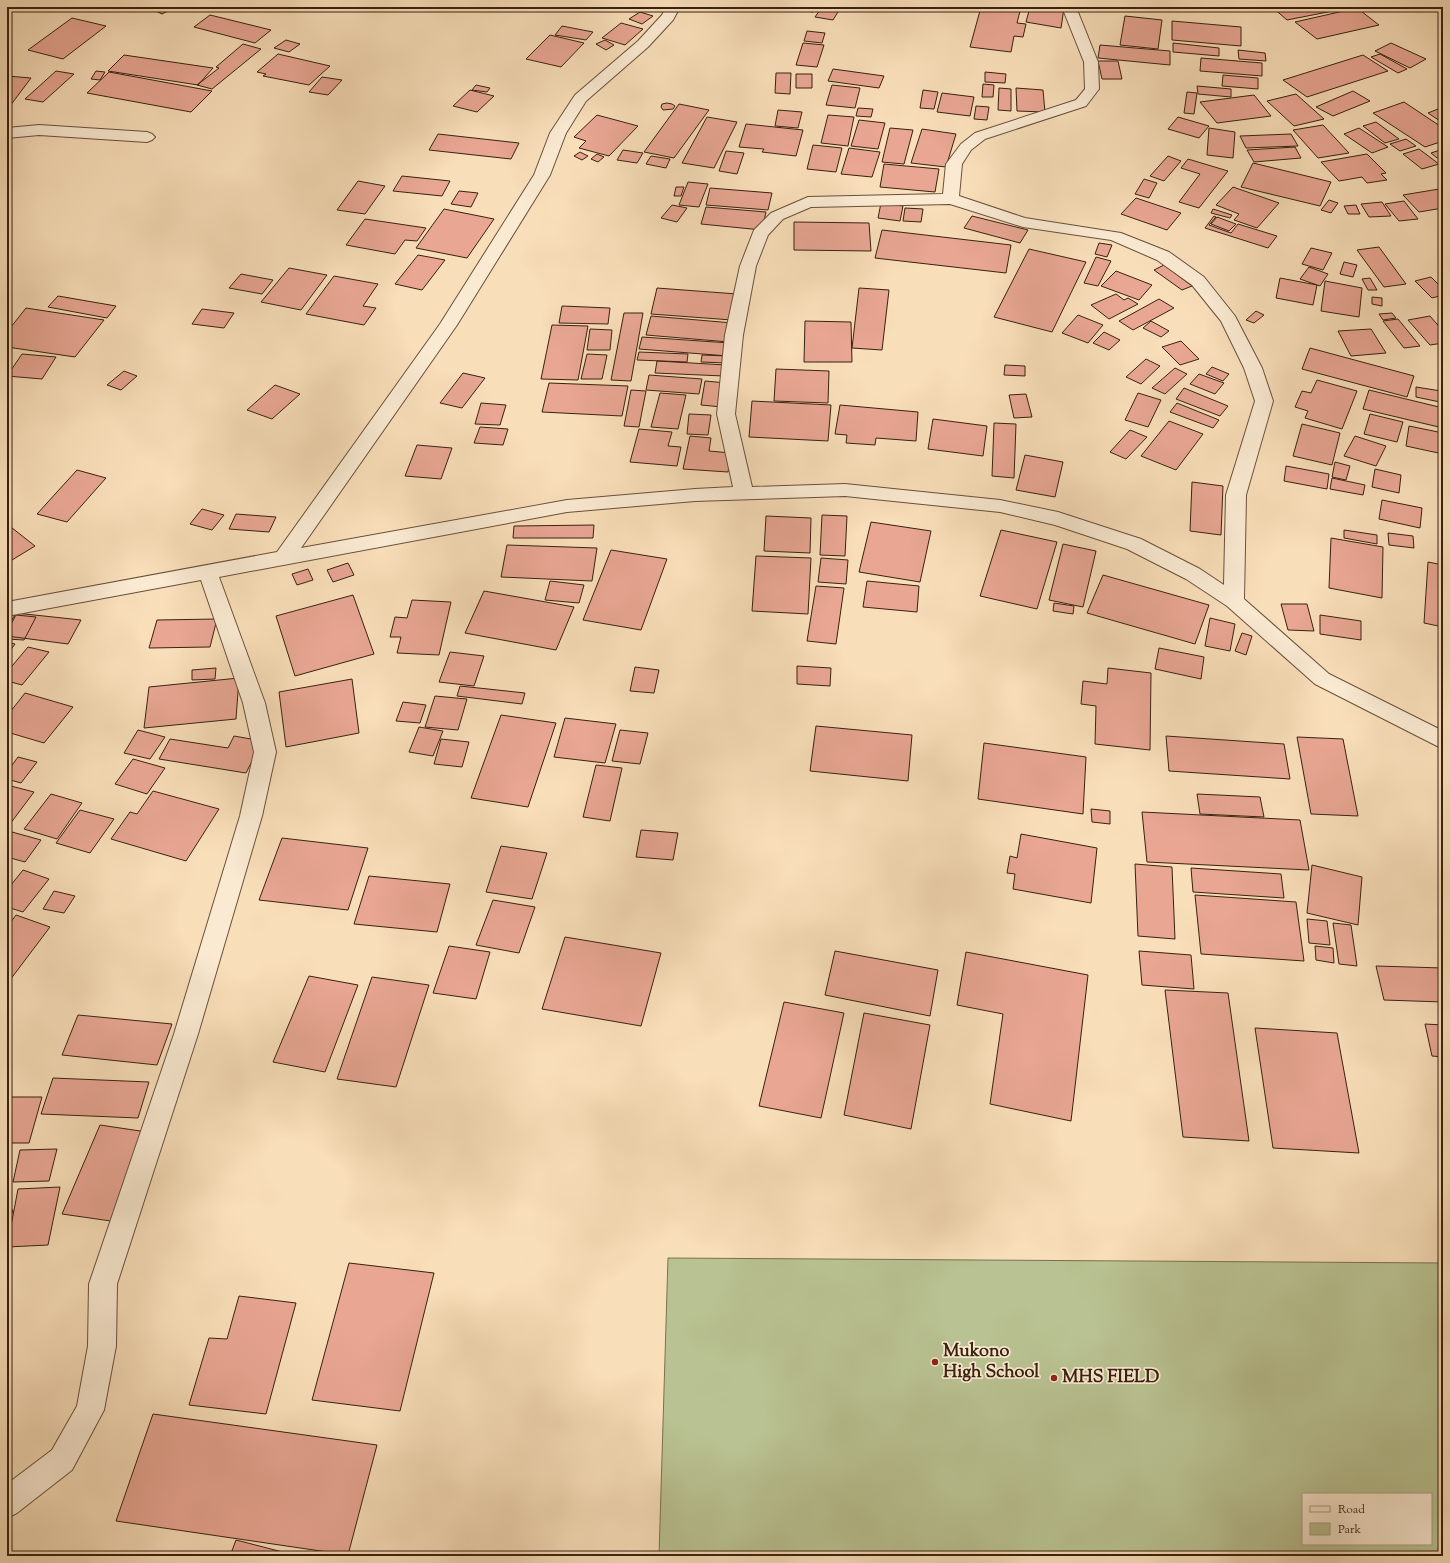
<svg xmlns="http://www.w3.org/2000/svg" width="1450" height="1563" font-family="'Sorts Mill Goudy',serif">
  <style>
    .green { fill: #b9c292; stroke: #797250; fill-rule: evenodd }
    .building { fill: #e8a693; stroke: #39210f }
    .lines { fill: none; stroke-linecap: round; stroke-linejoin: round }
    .minor-casing { stroke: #69503a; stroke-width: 2 }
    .minor { fill: #faead2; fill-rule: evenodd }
    .poi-dot { fill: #8f2418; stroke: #faead2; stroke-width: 1.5 }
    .labels { text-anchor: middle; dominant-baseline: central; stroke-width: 3.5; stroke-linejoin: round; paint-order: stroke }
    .near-poi-label { font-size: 18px; font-weight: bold; fill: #39210f; stroke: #faead2; text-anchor: start }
  </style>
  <rect width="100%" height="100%" fill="#f8deb9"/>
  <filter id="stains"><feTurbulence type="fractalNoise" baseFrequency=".005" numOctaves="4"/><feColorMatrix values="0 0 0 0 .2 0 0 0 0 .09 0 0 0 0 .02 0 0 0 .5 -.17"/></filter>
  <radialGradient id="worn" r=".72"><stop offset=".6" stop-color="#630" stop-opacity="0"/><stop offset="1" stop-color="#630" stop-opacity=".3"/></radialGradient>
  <path class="green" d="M668 1258 1443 1263V1556H659ZM1303 1494H1431V1544H1303Z"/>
  <path class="building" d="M147 7H176L162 14Z
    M610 7H641L637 12Z
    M793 7H815L813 12 792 9Z
    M822 7H841L833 20 815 17Z
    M981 7H1021L1017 23 1026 24 1023 37 1014 36 1011 52 970 47Z
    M1030 7 1064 8 1061 28 1026 22Z
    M1140 7H1197L1198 8 1142 10Z
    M1272 7H1347L1348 8 1287 20Z
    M1357 8 1379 25 1317 39 1295 22Z
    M640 12 653 16 642 24 629 19Z
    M210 15 271 30 255 43 194 27Z
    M1125 16 1162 20 1158 49 1120 45Z
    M72 18 106 26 63 59 28 50Z
    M1172 21 1241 27V46L1172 40Z
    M621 23 643 29 625 45 602 38Z
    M562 26 593 32 586 40 555 35Z
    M807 31 825 33 822 43 804 41Z
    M550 35 584 43 561 67 526 59Z
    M286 40 300 44 289 52 274 48Z
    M605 40 614 45 606 50 596 44Z
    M803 43 824 45 817 67 796 65Z
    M1173 43 1219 48V56L1173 52Z
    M1391 43 1426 59 1410 68 1375 51Z
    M243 44 261 49 212 89 197 85 219 68 216 67Z
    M1100 45 1170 51V65L1098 58Z
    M1238 50 1265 53 1266 61 1239 59Z
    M278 54 330 66 309 85 263 76 266 74 257 72Z
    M1380 54 1407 69 1398 73 1371 57Z
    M124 55 213 68 198 85 108 71Z
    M1363 55 1388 71 1307 97 1283 80Z
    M1201 58 1262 63V76L1200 71Z
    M1098 61H1118L1122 79H1102Z
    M833 69 884 76 879 88 828 81Z
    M56 71 74 74 43 102 25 99Z
    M96 71 105 72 100 80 91 79Z
    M109 72 212 91 191 112 87 93Z
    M985 72 1006 74 1005 83 985 82Z
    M776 73H791L790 94 775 93Z
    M796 74H812V88H796Z
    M1223 75 1258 78V89L1222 86Z
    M7 76 31 78 7 110Z
    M322 77 342 80 328 95 309 92Z
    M983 84 994 85 993 97H982Z
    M476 85 490 88 487 92 472 90Z
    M832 85 860 88 855 108 826 105Z
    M1197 86 1231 89V97L1198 94Z
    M999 88 1011 89V111L998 110Z
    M1016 88 1043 90 1045 112 1017 111Z
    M470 90 494 96 477 112 453 106Z
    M923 90 938 92 934 109 920 108Z
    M1353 91 1370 101 1333 116 1316 107Z
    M1187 92 1197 93 1194 114 1184 113Z
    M942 93 974 97 970 116 937 112Z
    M1296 94 1324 119 1294 126 1267 101Z
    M1254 95 1271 116 1217 123 1200 102Z
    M1404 102 1443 128V141L1425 147 1373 113Z
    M667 103 672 104 675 106 673 109 663 110 661 107 662 104Z
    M679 104 709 110 674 158 644 152Z
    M976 106 989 107 987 120 974 119Z
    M1443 107V123L1428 113Z
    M858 108 873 109 871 117 856 116Z
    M778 110 802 112 798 128 775 126Z
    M597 115 638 126 609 156 579 148 586 141 574 137Z
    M828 115 854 117 848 146 821 143Z
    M707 117 737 122 714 168 682 163Z
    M1178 117 1209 126 1199 138 1168 129Z
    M859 120 885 123 878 149 851 146Z
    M1376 122 1399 139 1385 143 1363 126Z
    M746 124 803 130 796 156 762 152 764 149 739 147Z
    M1323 125 1349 153 1318 158 1293 130Z
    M890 128 913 130 904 164 882 162Z
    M1209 128 1235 132 1233 158 1207 155Z
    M1359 128 1388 147 1372 153 1344 134Z
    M922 129 956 134 946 167 911 163Z
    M438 134 519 143 511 159 429 150Z
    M1291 134 1298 146 1246 148 1240 136Z
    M1406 139 1416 146 1400 151 1390 144Z
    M813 145 842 148 836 172 807 169Z
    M1295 147 1301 158 1254 162 1247 150Z
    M849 148 880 152 872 177 841 174Z
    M1419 149 1439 164 1422 169 1403 154Z
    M1443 149V157L1437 158 1431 153Z
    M623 150 643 153 637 163 617 160Z
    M726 151 744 153 737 174 719 171Z
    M580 152 588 156 582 160 574 156Z
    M597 154 604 157 598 162 591 159Z
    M1367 154 1386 173 1381 174 1387 180 1367 183 1362 177 1339 181 1321 162Z
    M651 156 670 159 666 168 646 164Z
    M1168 156 1181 161 1164 181 1150 176Z
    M1188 159 1228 171 1199 208 1179 202 1200 174 1181 168Z
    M1253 163 1331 182 1320 206 1241 187Z
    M884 164 939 169 935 192 880 187Z
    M402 176 450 181 442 196 393 191Z
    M1144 179 1157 183 1149 198 1135 194Z
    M358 181 385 186 365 214 337 210Z
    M688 182 708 184 699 207 679 205Z
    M676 187H684L681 196H674Z
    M1233 187 1279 203 1257 228 1234 220 1239 214 1216 205Z
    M710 188 772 193 768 210 706 205Z
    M1439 189 1443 194V208L1419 212 1403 195Z
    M459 191 478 193 471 207 451 204Z
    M1136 198 1181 213 1167 230 1121 214Z
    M1329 200 1338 203 1331 213 1321 210Z
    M1404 201 1418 219 1399 221 1385 204Z
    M1382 202 1391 216 1369 217 1361 204Z
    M881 203 903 206 900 221 878 218Z
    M672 205 687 208 677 222 661 218Z
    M1356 205 1360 214H1348L1344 206Z
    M706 207 766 212 762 230 701 224Z
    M905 208 923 209 921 222 903 221Z
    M444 209 494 219 467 258 416 248Z
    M1213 209 1232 215 1230 218 1211 213Z
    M972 216 1028 230 1020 243 964 228Z
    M1214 216 1216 217 1209 225 1231 233 1238 224 1277 236 1268 248 1205 228Z
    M1217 217 1236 224 1229 231 1211 224Z
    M365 219 426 228 417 241 405 240 395 254 346 245Z
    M794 222 869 223 871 251 794 250Z
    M882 230 1011 245 1006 273 875 258Z
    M1099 243 1112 245 1107 257 1095 254Z
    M1379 247 1406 284 1384 287 1357 250Z
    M1311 248 1332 253 1323 270 1302 264Z
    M1029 249 1086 262 1052 332 994 317Z
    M418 255 445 260 422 290 395 284Z
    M1096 257 1111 261 1098 286 1084 283Z
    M1344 262 1357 265 1353 277 1340 274Z
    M1164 265 1192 286 1182 290 1154 270Z
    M1309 267 1328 274 1320 286 1300 279Z
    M289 268 327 275 301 310 261 302Z
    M1116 271 1152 285 1139 300 1101 286Z
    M241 274 273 280 262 294 229 288Z
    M334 276 378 284 363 306 376 308 364 325 306 314Z
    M1431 277 1443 289V295L1432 298 1415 281Z
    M1280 278 1317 285 1313 305 1276 298Z
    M1370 278 1377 290H1368L1362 279Z
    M1325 281 1362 288 1359 317 1321 311Z
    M657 288 737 294 732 320 651 314Z
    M859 288 889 290 882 350 852 348Z
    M1116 294 1124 300 1128 298 1138 304 1109 319 1091 305Z
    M58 296 116 306 107 318 48 307Z
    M1372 297 1382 298V306L1372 304Z
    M1159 299 1174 308 1133 330 1119 321Z
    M562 306 610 308 608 324 559 323Z
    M26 308 104 320 75 357 7 347V332Z
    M202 309 234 313 224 328 192 324Z
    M1256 311 1264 315 1254 323 1246 320Z
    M624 313H643L631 381 611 380Z
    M1392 313 1396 318 1383 320 1379 314Z
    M1078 315 1103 325 1088 343 1062 333Z
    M651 316 733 323 729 342 646 335Z
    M1430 316 1443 331V343L1430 345 1408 320Z
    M1398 319 1420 346 1404 348 1383 321Z
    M805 321 851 322 852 362H804Z
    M1151 321 1169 331 1161 337 1143 328Z
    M552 325 588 326 578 380 541 379Z
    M590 329 612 330 610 350H587Z
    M1371 329 1386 353 1351 356 1338 331Z
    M1104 332 1120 340 1109 350 1093 343Z
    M642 337 730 343 728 356 639 349Z
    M1181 341 1199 359 1180 365 1162 347Z
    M1310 348 1414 376 1407 397 1302 369Z
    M639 352 688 354 687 362 637 360Z
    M22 354 56 357 42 379 7 376Z
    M587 354 607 355 602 379H581Z
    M702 355 727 356 726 363 701 362Z
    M1146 359 1160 366 1141 384 1126 377Z
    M657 361 726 365 724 376 655 373Z
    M1005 365 1025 366V376L1004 375Z
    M1212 367 1229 374 1223 381 1206 374Z
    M1175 368 1187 374 1165 394 1152 388Z
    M776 369 829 371 828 403 774 401Z
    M124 371 137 376 121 390 107 385Z
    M463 373 485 378 462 408 440 403Z
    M1199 374 1224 383 1215 394 1190 384Z
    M649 375 702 379 699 394 646 390Z
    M1317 380 1357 391 1342 429 1305 418 1308 411 1295 407 1302 391 1311 393Z
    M705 381 727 383 722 407 701 405Z
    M549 383 628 386 622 416 542 412Z
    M275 385 300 394 272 419 247 410Z
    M1416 387 1441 391 1440 402 1416 397Z
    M1184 388 1228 406 1220 416 1176 399Z
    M631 390 646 391 639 427 624 426Z
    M1369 390 1443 408V428L1363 409Z
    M660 393 686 395 678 429 651 427Z
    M1138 393 1161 400 1148 427 1125 420Z
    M1026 394 1032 417 1014 418 1009 395Z
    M752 401 831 405 828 441 749 437Z
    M481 403 506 405 500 425 475 424Z
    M1177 403 1219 420 1213 428 1170 412Z
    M840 405 918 412 916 441 876 438 875 445 846 443 847 435 835 434Z
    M689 414 711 415 708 435 687 434Z
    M1370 414 1403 422 1397 442 1364 434Z
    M933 419 987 426 983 456 928 449Z
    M1169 421 1203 434 1176 470 1141 456Z
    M994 423 1016 424 1014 478 992 476Z
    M1302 424 1340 433 1332 465 1293 456Z
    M1409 426 1443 433V454L1406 446Z
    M480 427 508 429 503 445 474 443Z
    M639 429 672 432 668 446 681 447 677 466 630 462Z
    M1130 430 1147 437 1126 459 1110 452Z
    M690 436 711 438 709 451 731 453 728 472 683 469Z
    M1355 436 1386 446 1376 466 1344 456Z
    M417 445 452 448 441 479 405 476Z
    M1025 455 1063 462 1055 497 1016 490Z
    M1335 462 1350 466 1346 480 1332 477Z
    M1286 466 1329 474 1327 489 1284 481Z
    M1375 469 1401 475 1399 493 1372 487Z
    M77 470 106 478 67 522 37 514Z
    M1332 478 1365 485 1363 495 1330 489Z
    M1192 482 1223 486 1221 535 1190 531Z
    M1382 500 1422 508 1420 528 1379 519Z
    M202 509 224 515 212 530 190 524Z
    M236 514 276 517 269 532 229 529Z
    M822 515 847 516 845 556 820 555Z
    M766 516 811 518 810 553 764 551Z
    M871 522 931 531 920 582 859 572Z
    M7 524 35 546 12 560 7 556Z
    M594 525 593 538H513L514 526Z
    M1001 530 1057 542 1037 609 980 596Z
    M1344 530 1377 535V544L1344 538Z
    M1388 533 1413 536 1414 548 1389 545Z
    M1331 538 1383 547 1382 598 1329 588Z
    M1063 544 1096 551 1083 607 1049 600Z
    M507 545 597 548 592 581 501 577Z
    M611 550 667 559 641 630 583 620Z
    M756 556 811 558 808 614 752 611Z
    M821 558 848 560 846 584 818 582Z
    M1428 562 1443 565V627L1424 623Z
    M348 563 354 575 333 582 327 570Z
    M308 569 313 580 297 585 292 574Z
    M1103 575 1209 605 1195 644 1087 613Z
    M550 581 584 585 579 603 545 600Z
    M867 581 919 586 917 612 863 607Z
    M816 586 844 588 836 644 807 641Z
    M484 591 574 607 556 650 465 633Z
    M353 595 374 654 295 676 276 616Z
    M412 600 451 602 439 655 397 653 401 637H390L395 617 407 618Z
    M1054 603 1074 606 1073 614 1053 611Z
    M1281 604H1307L1314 631 1288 630Z
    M16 613 81 620 68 644 7 636V628Z
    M16 615 36 617 24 640 7 639V631Z
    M1320 615 1361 621V640L1320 634Z
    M1210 618 1235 624 1230 651 1205 646Z
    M217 619 210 647 149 648 157 620Z
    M1242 633 1252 636 1246 655 1235 651Z
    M7 642 15 644 7 655Z
    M28 647 49 652 22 685 7 681V672Z
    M1159 648 1204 657 1201 679 1155 669Z
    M450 652 484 656 474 686 439 682Z
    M797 666 831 668 830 686 797 684Z
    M635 667 659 670 654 693 630 691Z
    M216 668 215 679 192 680V670Z
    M1108 668 1151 673 1150 750 1095 744 1096 706 1081 704 1083 681 1107 684Z
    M239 678 236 719 144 728 149 687Z
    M352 679 359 733 286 747 279 692Z
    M460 686 525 693 522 704 457 696Z
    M25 693 73 707 44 743 7 732V716Z
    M435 696 467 699 458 730 425 727Z
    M403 702 426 705 420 723 396 721Z
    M501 715 556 723 528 807 471 798Z
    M565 718 616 724 605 763 554 757Z
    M816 726 912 735 908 781 810 771Z
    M419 727 443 731 433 756 409 752Z
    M138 730 165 737 150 759 124 753Z
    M620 730 648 733 640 764 612 761Z
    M234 736 262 741 246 773 159 759 170 739 228 748Z
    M1166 736 1284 744 1290 779 1169 771Z
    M1297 737 1343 739 1358 816 1311 814Z
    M441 739 469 742 462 767 434 764Z
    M984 743 1086 757 1083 814 978 799Z
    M18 757 37 762 21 783 7 779V772Z
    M133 759 165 768 147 794 115 784Z
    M596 765 622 768 610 821 583 817Z
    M7 785 34 792 7 828Z
    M153 791 219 809 186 861 111 839 130 812 137 814Z
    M51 794 82 803 57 839 24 829Z
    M1197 794 1260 797 1264 817 1200 814Z
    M1091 809 1110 811V824L1092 822Z
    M80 810 114 819 90 853 56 843Z
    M1142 812 1300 820 1309 870 1147 862Z
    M641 830 678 833 673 860 636 857Z
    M12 832 41 840 25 862 7 857V839Z
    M1021 834 1097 848 1091 903 1013 889 1015 874 1007 873 1010 856 1017 858Z
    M282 838 368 848 348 910 259 900Z
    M501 846 547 853 532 899 486 892Z
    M1135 864 1172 867 1175 939 1138 936Z
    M1312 865 1362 877 1358 925 1307 913Z
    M1191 868 1281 874 1284 898 1193 892Z
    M23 870 49 879 23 912 7 907V890Z
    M369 876 450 884 437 932 354 924Z
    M54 891 75 896 64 913 43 909Z
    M1195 895 1296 902 1304 961 1201 954Z
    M493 900 535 907 519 953 476 945Z
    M16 915 50 927 7 984V927Z
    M1307 919 1327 921 1330 945 1309 943Z
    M1333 923 1351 925 1357 966 1339 964Z
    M565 937 661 953 641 1026 542 1009Z
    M449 946 490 952 476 999 433 993Z
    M1315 946 1333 948 1334 963 1316 960Z
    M835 951 938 970 930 1016 825 995Z
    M1139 951 1191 955 1194 989 1142 985Z
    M966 952 1088 975 1071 1121 990 1104 1003 1014 957 1005Z
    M1376 966 1443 968V1002L1384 1000Z
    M309 976 358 985 325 1072 273 1062Z
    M372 977 429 985 396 1087 337 1079Z
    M1165 990 1228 993 1249 1141 1183 1137Z
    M784 1002 844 1013 821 1118 759 1106Z
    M864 1013 930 1025 911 1129 844 1115Z
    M78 1015 172 1024 157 1065 62 1055Z
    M1425 1024 1443 1025V1057L1432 1056Z
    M1255 1028 1337 1033 1359 1153 1273 1148Z
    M53 1078 149 1082 138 1118 41 1114Z
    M11 1097H42L29 1143H7V1109Z
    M100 1125 147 1132 111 1221 62 1214Z
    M57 1149 49 1181 13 1182 20 1150Z
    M60 1187 48 1245 7 1247 18 1189Z
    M7 1210H13L7 1229Z
    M349 1263 434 1273 400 1411 312 1400Z
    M239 1296 296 1303 266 1414 189 1405 209 1338 227 1339Z
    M153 1414 377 1445 348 1555 116 1521Z
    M236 1540 298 1556H230Z"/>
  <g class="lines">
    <defs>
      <path id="minor" d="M666 7H680L673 20 648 47 586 101 566 133 550 175 457 325 301 548 567 500 695 489 733 487 717 414 725 335 740 266 754 230 771 213 808 197 943 194 946 164 961 144 975 133 1076 100 1085 89 1084 62 1062 7H1076L1098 62 1099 89 1086 106 985 139 971 150 962 164 959 196 1025 218 1121 233 1169 252 1204 277 1235 316 1262 368 1273 401 1246 495 1244 599 1329 674 1443 731V749L1315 684 1227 606 1186 579 1127 549 1055 525 1000 512 845 496 695 501 567 512 219 577 265 703 276 752 262 816 198 1034 117 1284 116 1346 104 1410 72 1470 17 1513 7 1518V1484L52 1450 77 1406 88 1346 89 1284 174 1034 240 816 254 752 243 703 201 580 7 616V602L277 552 440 324 534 175 550 133 575 95 638 41 662 15ZM950 204 1023 227 1111 240 1157 260 1192 285 1221 321 1244 368 1255 401 1226 495 1224 585 1200 569 1141 539 1058 512 1000 500 845 484 752 487 735 414 743 335 756 266 768 235 783 219 811 207Z
        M39 125 147 132 152 134 155 137 152 140 147 142 39 135 7 138V128Z"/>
    </defs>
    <use href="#minor" class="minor-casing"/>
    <use href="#minor" class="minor"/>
  </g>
  <g class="poi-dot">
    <circle cx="935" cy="1362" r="4"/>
    <circle cx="1054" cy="1378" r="4"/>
  </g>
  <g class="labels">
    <g class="near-poi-label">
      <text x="943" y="1352">Mukono<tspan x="943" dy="21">High School</tspan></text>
      <text x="1062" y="1378">MHS FIELD</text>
    </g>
  </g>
  <rect width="1450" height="1563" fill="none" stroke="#f8deb9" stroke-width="24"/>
  <rect x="8" y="8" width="1434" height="1547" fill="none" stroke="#39210f" stroke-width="2"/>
  <rect x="12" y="12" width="1426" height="1539" fill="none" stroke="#39210f"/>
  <rect x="1302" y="1493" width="130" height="52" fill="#faead2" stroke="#ad9a84"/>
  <rect x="1310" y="1506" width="20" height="6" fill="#faead2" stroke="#ad9a84"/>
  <text x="1338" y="1513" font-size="12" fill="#39210f">Road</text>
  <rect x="1310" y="1523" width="20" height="12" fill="#b9c292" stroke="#ad9a84"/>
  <text x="1338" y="1533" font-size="12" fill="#39210f">Park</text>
  <rect width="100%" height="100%" filter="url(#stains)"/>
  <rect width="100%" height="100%" fill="url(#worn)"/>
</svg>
